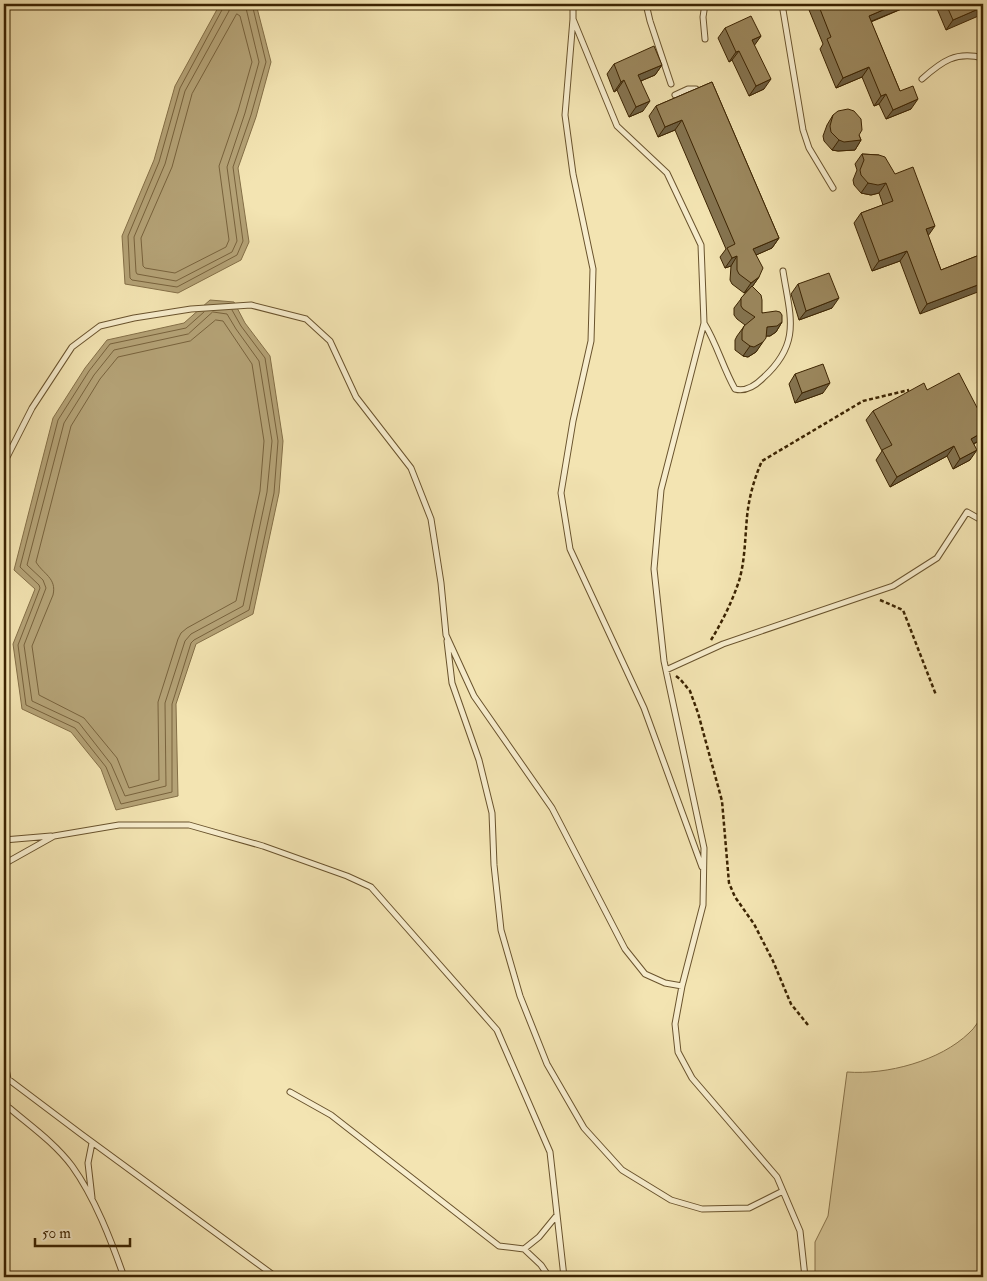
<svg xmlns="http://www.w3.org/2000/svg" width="987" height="1281" font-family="'IM FELL Double Pica',serif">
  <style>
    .green { fill: #d4c394; stroke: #88734a }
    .water { fill: #b4a276; stroke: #846f47 }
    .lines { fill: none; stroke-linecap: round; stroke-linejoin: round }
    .shore { stroke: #78623c; stroke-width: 1 }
    .service-casing { stroke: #69532d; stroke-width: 7 }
    .path { stroke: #3b2301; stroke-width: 2.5; stroke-dasharray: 4 2.5; stroke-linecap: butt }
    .service { stroke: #f7edcd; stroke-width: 5 }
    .wall { fill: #857450; stroke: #3b2301 }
    .shaded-wall { fill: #6c5e41; stroke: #3b2301 }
    .building { fill: #9b875d; stroke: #3b2301 }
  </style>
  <rect width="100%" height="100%" fill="#f3e4b2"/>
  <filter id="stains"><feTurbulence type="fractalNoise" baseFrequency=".004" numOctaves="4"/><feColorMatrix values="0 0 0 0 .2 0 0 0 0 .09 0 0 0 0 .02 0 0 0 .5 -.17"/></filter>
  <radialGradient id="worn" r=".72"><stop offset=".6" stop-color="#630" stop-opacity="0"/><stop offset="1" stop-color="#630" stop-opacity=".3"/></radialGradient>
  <path class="green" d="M983 1014V1277H815V1242L828 1216 847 1072C887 1075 940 1061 969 1033 975 1028 979 1020 983 1014Z"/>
  <path class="water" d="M220 4H256L271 62 256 117 238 168 249 242 241 260 178 293 125 284 122 236 154 160 175 86Z
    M210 300 234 302 245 323 270 356 283 441 279 493 253 614 196 644 176 704 178 796 116 810 101 769 71 732 22 709 13 644 35 589 14 570 53 418 85 368 107 340 184 323Z"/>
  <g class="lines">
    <path class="shore" d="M224 4 223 8 180 88 159 162 128 236 130 278 132 280 177 287 237 255 243 241 233 167 251 115 266 62 252 4
      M230 4 229 11 185 91 165 164 134 237 136 272 137 274 176 281 232 252 237 241 227 167 245 113 259 62 245 4
      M237 14 240 16 252 62 238 111 219 166 229 240 226 247 175 273 145 268 143 266 141 238 172 167 192 94Z
      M204 312 186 328 110 344 89 371 58 420 20 567 39 585 40 588 18 645 26 705 75 728 106 767 121 804 172 792V704L191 643 194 640 249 610 274 493 278 441 265 358 241 326 232 310
      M213 312 227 314 236 329 259 361 272 441 267 492 243 606 191 634 185 641 165 703 166 786 125 796 111 764 79 723 32 701 24 645 46 588 43 580 27 565 64 423 94 375 114 350 188 334Z
      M216 320 223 321 252 364 264 441 260 491 236 601 187 628 181 633 178 639 158 702 159 780 129 788 117 758 84 718 39 695 32 646 53 595C57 578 43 574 36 562L71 426 100 379 118 357 190 341Z"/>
    <defs>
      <path id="service" d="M573 4V19L565 115 573 174 593 269 591 341 573 421 561 493 570 549 644 708 702 867
        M646 4 650 21 671 84
        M705 4 703 17 705 39
        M782 4 803 130 809 148 833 188
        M705 6 722 4
        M573 19 617 126 667 173 701 245 704 323 661 490 654 569 664 661 704 848 703 905 682 986 675 1024 678 1052 692 1078 777 1177 800 1231 805 1277
        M922 79C942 61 956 51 983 58
        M675 95 688 89H696
        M704 323C717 344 723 368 735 389 746 392 756 385 763 378 802 343 790 316 783 271
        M4 463 32 408 72 347 100 326 134 318 191 309 251 305 306 319 330 341 356 397 411 468 431 519 441 583 446 635 474 696 552 808 625 949 645 974 665 983 682 986
        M447 641 452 683 479 760 492 813 494 865 501 930 520 996 547 1064 584 1128 622 1170 671 1200 702 1209 749 1208 783 1191
        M666 670 723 644 893 586 937 558 967 512 983 521
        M4 840 51 836
        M4 864 54 836 119 825H189L263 846 347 876 371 887 497 1030 550 1152 564 1277
        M4 1059 8 1079 5 1091 7 1106C29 1125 54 1142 72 1166 95 1198 111 1240 124 1277
        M8 1079 81 1134 276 1277
        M290 1092 331 1115 499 1246 524 1249 539 1237 557 1215
        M92 1198 88 1163 92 1143
        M524 1249 541 1265 549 1277"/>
    </defs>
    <use href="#service" class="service-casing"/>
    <path class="path" d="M880 600 903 610 936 695
      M711 640C722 622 732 602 739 581 745 561 745 538 747 517 749 497 754 479 762 461L863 401 909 390
      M676 676 680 679 690 691 698 713 722 801 729 883 735 897 754 924 773 961 791 1004 808 1025"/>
    <use href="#service" class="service"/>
  </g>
  <path class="wall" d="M808 4H912L911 5 871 22 900 91 911 109 886 119 879 104 874 106 862 77 836 88 820 49 823 44 807 5Z
    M935 4H983L946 30Z
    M725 28 761 36 754 45 764 89 749 96 732 60 729 62 718 38Z
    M614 64 662 65 655 75 641 81 643 111 629 117 617 90 614 92 607 74Z
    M712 82 779 238 772 248 756 255 759 277 752 287 762 313 782 322 776 332 770 336H766L756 352 748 357 743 356 735 350V340L737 336 745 325 737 319 734 315V308L747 291 744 293 732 284 730 280 731 266 725 268 720 257 726 249 675 130 658 137 649 116 656 106Z
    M833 115 859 135 861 140 855 150 838 151 832 150 824 141 823 136 827 125Z
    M862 154 879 155 928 236 941 270 982 254 920 314 900 261 872 271 854 223 861 213 883 205 879 193 871 195 861 193 854 185 853 180 857 170 855 164Z
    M798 284 832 308 799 320 791 294Z
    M795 374 823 393 795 403 789 384Z
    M927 390 983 419V437L982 439 974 444 970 460 953 469 947 456 890 487 876 460 882 451 866 420 873 411Z"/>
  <path class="shaded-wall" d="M897 4H912L911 5 862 25 869 16Z
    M983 7V14L946 30 953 20Z
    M761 36 754 46 752 40Z
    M739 51 732 60 729 62 736 52Z
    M662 65 655 75 631 85 638 75Z
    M869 67 862 77 836 88 843 78Z
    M771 79 764 89 749 96 756 86Z
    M624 80 617 90 614 92 621 82Z
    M886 94 879 104 874 106 881 96Z
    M918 99 911 109 886 119 893 110Z
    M650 101 643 111 629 117 636 107Z
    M682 120 675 130 658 137 665 127Z
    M839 140H861L855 150 838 151 832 150Z
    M868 183H886L879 193 871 195 861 193Z
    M935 226 928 236 926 229Z
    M779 238 772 248 747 259 753 249Z
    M907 251 900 261 872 271 879 261Z
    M737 256 731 266 725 268 732 258Z
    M759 277 752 287 744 293 751 283Z
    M983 283V290L920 314 927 304Z
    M839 298 832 308 799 320 806 311Z
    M782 322 776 332 770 336H760L767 327Z
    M763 342 756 352 748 357 743 356 750 346Z
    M830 383 823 393 795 403 802 393Z
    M983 432V437L982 439 964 449 971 439Z
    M954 446 947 456 890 487 897 477Z
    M977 450 970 460 953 469 960 459Z"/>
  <path class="building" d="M818 4H897L869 16 900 91 913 86 918 99 893 110 886 94 881 96 869 67 843 78 827 39 831 37Z
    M946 4H983V7L953 20Z
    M751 16 761 36 752 40 771 79 756 86 739 51 736 52 725 28Z
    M654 46 662 65 638 75 650 101 636 107 624 80 621 82 614 64Z
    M712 82 779 238 753 249 763 268 759 277 751 283 739 274 737 270V256L732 258 727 248 735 244 682 120 665 127 656 106Z
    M848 109 854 111 861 119 862 130 859 135 861 140 844 142 839 140 831 132 830 126 833 115 838 111Z
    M862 154 879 155 885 157 895 174 913 167 935 226 926 229 941 270 982 254 983 259V283L927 304 907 251 879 261 861 213 893 201 886 183 878 185 868 183 861 175 860 170 864 160Z
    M829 273 839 298 806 311 798 284Z
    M752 286 761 295 762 300V313L776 311 780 312 782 315V322L777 326 767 327 766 338 763 342 754 347 750 346 742 340V331L744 326 755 317 743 309 741 306V298Z
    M823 364 830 383 802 393 795 374Z
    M959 373 983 419V432L971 439 977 450 960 459 954 446 897 477 882 450 892 445 873 411 924 383 927 390Z"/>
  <rect width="987" height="1281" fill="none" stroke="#f3e4b2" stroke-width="20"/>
  <rect x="5" y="5" width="977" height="1271" fill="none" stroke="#3b2301" stroke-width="2.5"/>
  <rect x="10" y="10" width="967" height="1261" fill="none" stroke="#3b2301"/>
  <path d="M35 1238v8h95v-8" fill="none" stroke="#3b2301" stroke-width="2.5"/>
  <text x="42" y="1238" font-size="15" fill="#3b2301" stroke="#f7edcd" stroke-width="4" paint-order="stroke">50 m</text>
  <rect width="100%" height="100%" filter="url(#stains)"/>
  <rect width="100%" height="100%" fill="url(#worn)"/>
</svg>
